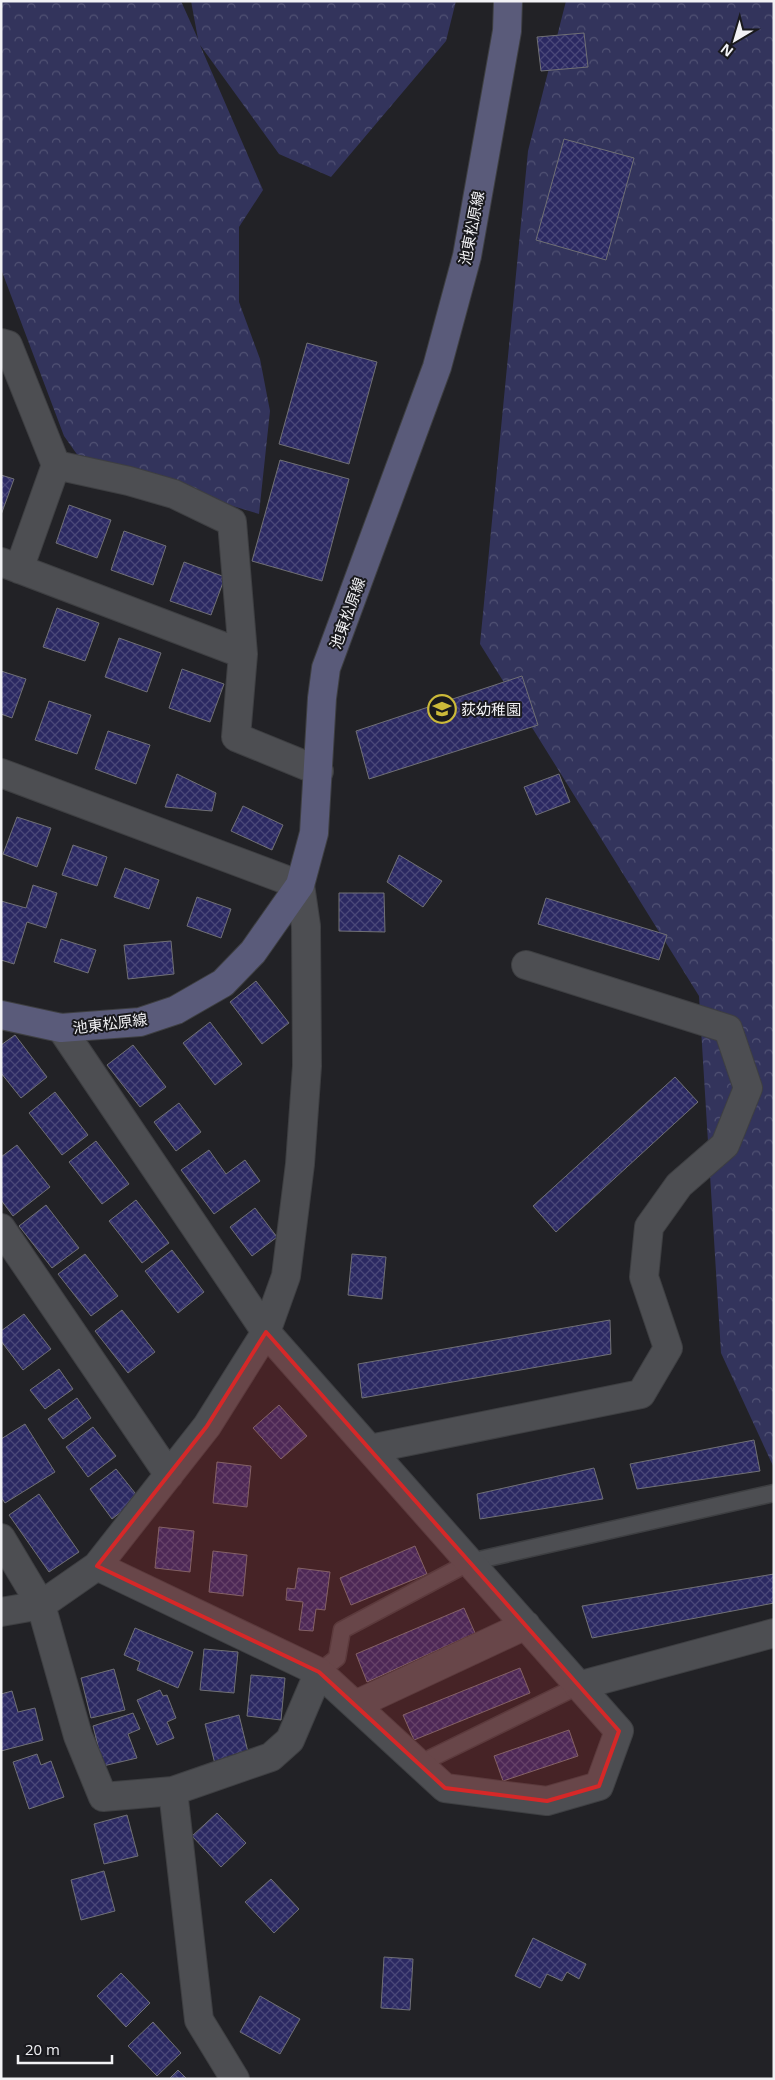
<svg xmlns="http://www.w3.org/2000/svg" width="775" height="2080" font-family="'Open Sans','Noto Sans JP',sans-serif">
  <style>
    .forest { fill: url(#forest-crowns) }
    .building { fill: url(#building-cross-hatch); stroke: #707075 }
    .lines { fill: none; stroke-linecap: round; stroke-linejoin: round }
    .service-casing { stroke: #3e3f42; stroke-width: 19 }
    .minor-casing { stroke: #3e3f42; stroke-width: 30 }
    .secondary-casing { stroke: #3e3f42; stroke-width: 30 }
    .service { stroke: #4d4e52; stroke-width: 16 }
    .minor { stroke: #4d4e52; stroke-width: 28 }
    .secondary { stroke: #5a5b7a; stroke-width: 28 }
    .marked { fill: #d62828; fill-opacity: 0.2; stroke: #d62828; stroke-width: 4; stroke-linejoin: round }
    .labels { text-anchor: middle; dominant-baseline: central; stroke-width: 4; stroke-linejoin: round; paint-order: stroke }
    .street-label { font-size: 15px; fill: #f2f2f5; stroke: #19191d }
    .poi-label { font-size: 15px; fill: #f2f2f5; stroke: #19191d; text-anchor: start }
  </style>
  <defs>
    <pattern id="forest-crowns" width="20" height="18" patternUnits="userSpaceOnUse" patternTransform="scale(1.25)"><rect width="20" height="18" fill="#33345c"/><path d="M2 6a3 3 0 1 1 6 0M12 15a3 3 0 1 1 6 0" fill="none" stroke="#515274"/></pattern>
    <pattern id="building-cross-hatch" width="8" height="8" patternUnits="userSpaceOnUse" patternTransform="scale(1.25)"><rect width="8" height="8" fill="#2b2962"/><path d="M0 0l8 8M0 8l8-8" fill="none" stroke="#4a4879"/></pattern>
  </defs>
  <rect width="100%" height="100%" fill="#222226"/>
  <path class="forest" d="M1 1H181L198 39 191 1H456L446 41 331 177 279 154 200 45 263 190 239 227V302L260 359 270 411 259 514 81 460 64 436 1 269Z
    M566 1H774V1468L721 1353 699 996 480 644 528 151Z"/>
  <path class="building" d="M584 33 588 67 541 71 537 37Z
    M564 139 634 158 606 260 536 240Z
    M307 343 377 362 349 464 279 444Z
    M280 460 349 479 322 581 252 561Z
    M1 475 14 479 1 515Z
    M69 505 111 520 97 558 56 543Z
    M124 531 166 546 153 585 111 570Z
    M184 562 225 577 211 615 170 601Z
    M57 608 99 623 85 661 43 647Z
    M119 638 161 653 147 692 105 677Z
    M182 669 224 684 210 722 169 708Z
    M1 671 26 679 12 718 1 714Z
    M522 676 538 725 369 779 356 731Z
    M49 701 91 715 77 754 35 740Z
    M108 731 150 745 136 784 95 769Z
    M177 774 216 793 212 811 165 807Z
    M559 774 570 802 536 815 524 787Z
    M243 806 283 825 272 850 231 831Z
    M17 817 51 828 37 867 3 854Z
    M73 845 107 857 97 886 62 875Z
    M399 855 442 881 423 907 387 882Z
    M125 868 159 880 149 909 114 897Z
    M33 885 57 893 46 928 27 922 14 964 1 960V901L26 908Z
    M339 893H384L385 932 339 931Z
    M197 897 231 909 221 938 187 926Z
    M546 898 667 935 659 960 538 924Z
    M61 939 96 950 88 973 54 962Z
    M171 941 174 974 128 979 124 945Z
    M256 981 289 1023 262 1044 230 1002Z
    M210 1022 242 1064 215 1085 183 1043Z
    M15 1035 47 1077 21 1098 1 1073V1045Z
    M133 1045 166 1087 140 1107 107 1065Z
    M675 1077 698 1102 556 1232 533 1206Z
    M55 1092 88 1135 62 1155 29 1113Z
    M179 1103 201 1132 176 1151 154 1122Z
    M96 1141 129 1184 102 1204 69 1162Z
    M17 1145 50 1187 13 1216 1 1200V1157Z
    M209 1150 226 1174 245 1160 260 1181 214 1214 181 1170Z
    M136 1200 169 1243 142 1263 109 1221Z
    M46 1205 79 1248 52 1268 19 1226Z
    M255 1208 277 1237 252 1256 230 1227Z
    M172 1250 204 1292 178 1313 145 1271Z
    M85 1254 118 1296 91 1316 58 1274Z
    M352 1254 386 1257 382 1299 348 1295Z
    M122 1310 155 1352 128 1373 95 1331Z
    M24 1314 51 1349 23 1370 1 1341V1331Z
    M610 1320 611 1354 362 1398 358 1364Z
    M59 1369 73 1389 45 1409 30 1390Z
    M77 1398 91 1418 63 1439 48 1419Z
    M279 1405 307 1436 281 1459 253 1428Z
    M25 1424 55 1472 5 1503 1 1497V1439Z
    M93 1427 116 1456 88 1477 66 1447Z
    M754 1440 760 1471 637 1489 630 1464Z
    M217 1462 251 1466 247 1507 213 1503Z
    M594 1468 603 1499 480 1519 477 1494Z
    M116 1469 139 1498 112 1519 90 1489Z
    M39 1494 79 1552 49 1572 9 1515Z
    M159 1527 194 1531 190 1572 155 1568Z
    M415 1546 427 1574 351 1605 340 1578Z
    M213 1551 247 1555 243 1596 209 1592Z
    M298 1568 330 1572 325 1610 316 1609 313 1631 299 1630 303 1602 286 1600 287 1588 295 1589Z
    M774 1574V1603L592 1638 582 1606Z
    M464 1608 475 1633 367 1682 356 1654Z
    M135 1628 193 1652 178 1688 137 1670 140 1662 124 1655Z
    M204 1649 238 1652 234 1693 200 1690Z
    M520 1668 530 1693 414 1740 403 1715Z
    M114 1669 125 1710 91 1718 81 1678Z
    M251 1675 285 1678 281 1720 247 1716Z
    M160 1690 163 1696 167 1695 176 1718 167 1722 174 1738 157 1745 137 1700Z
    M12 1691 18 1712 35 1708 43 1740 1 1751V1694Z
    M133 1713 140 1729 128 1734 137 1758 103 1766 93 1726Z
    M239 1715 249 1756 215 1764 205 1724Z
    M569 1730 578 1756 503 1781 494 1756Z
    M37 1754 41 1765 51 1761 64 1797 29 1809 13 1762Z
    M217 1813 246 1843 221 1867 192 1836Z
    M127 1815 138 1856 104 1864 94 1824Z
    M104 1871 115 1911 81 1920 71 1880Z
    M271 1879 299 1909 274 1933 245 1902Z
    M533 1938 586 1964 579 1979 567 1972 562 1981 547 1974 540 1988 515 1976Z
    M384 1957 413 1959 410 2010 381 2008Z
    M121 1973 150 2003 126 2027 97 1996Z
    M260 1996 300 2019 280 2054 240 2032Z
    M153 2022 181 2053 157 2076 128 2046Z
    M178 2070 187 2079H169Z"/>
  <g class="lines">
    <defs>
      <path id="service" d="M319 1672 337 1658 342 1630 470 1562 774 1493
        M419 1764 578 1686"/>
      <path id="minor" d="M1 343 8 345 56 465 19 569
        M56 465 129 481 174 494 232 522 243 654
        M1 562 243 654 236 737 319 771
        M1 773 300 885 306 926 307 1066 300 1164 286 1276 266 1332 207 1426 97 1566 41 1605 1 1612
        M61 1028 266 1332 619 1731 599 1786 547 1801 445 1788 319 1672 97 1566
        M1 1228 169 1475
        M370 1449 641 1394 668 1348 644 1277 649 1227 679 1185 725 1145 748 1088 728 1029 526 965
        M1 1538 41 1605 78 1736 103 1797 173 1791 199 2020 235 2079
        M578 1686 774 1633
        M355 1705 526 1625
        M173 1791 271 1757 290 1740 319 1672"/>
      <path id="secondary" d="M1 1015 61 1028 140 1022 176 1010 223 983 253 952 300 885 314 833 322 698 326 668 437 367 467 256 507 31 508 1"/>
    </defs>
    <use href="#service" class="service-casing"/>
    <use href="#minor" class="minor-casing"/>
    <use href="#secondary" class="secondary-casing"/>
    <use href="#service" class="service"/>
    <use href="#minor" class="minor"/>
    <use href="#secondary" class="secondary"/>
  </g>
  <path class="marked" d="M266 1332 619 1731 599 1786 547 1801 445 1788 319 1672 97 1566 207 1426Z"/>
  <defs>
    <symbol id="school-ring" viewBox="-11 -11 22 22"><circle r="9.5" fill="#19191d" stroke="#cbb939" stroke-width="1.5"/><path d="M0-5L7-2L0 1L-7-2ZM-4 1L0 2.5L4 1V4Q0 6-4 4Z" fill="#cbb939"/></symbol>
  </defs>
  <g fill-rule="evenodd">
    <use href="#school-ring" x="426" y="693" width="32" height="32"/>
  </g>
  <g class="labels">
    <g class="street-label">
      <text transform="translate(471 228) rotate(-79)">池東松原線</text>
      <text transform="translate(347 613) rotate(-70)">池東松原線</text>
      <text transform="translate(110 1023) rotate(-7)">池東松原線</text>
    </g>
    <g class="poi-label">
      <text x="461" y="709">荻幼稚園</text>
    </g>
  </g>
  <rect width="775" height="2080" fill="none" stroke="#f2f2f5" stroke-width="5"/>
  <g transform="translate(735 40) rotate(218)" stroke="#19191d" stroke-width="4" paint-order="stroke">
  <path d="M0-4L9 19L0 12L-9 19Z" fill="#f2f2f5"/>
  <text y="-8" font-size="14" font-weight="bold" text-anchor="middle" fill="#f2f2f5">N</text>
  </g>
  <path d="M18 2055v8h94v-8" fill="none" stroke="#f2f2f5" stroke-width="2.5"/>
  <text x="25" y="2055" font-size="15" fill="#f2f2f5" stroke="#19191d" stroke-width="4" paint-order="stroke">20 m</text>
</svg>
